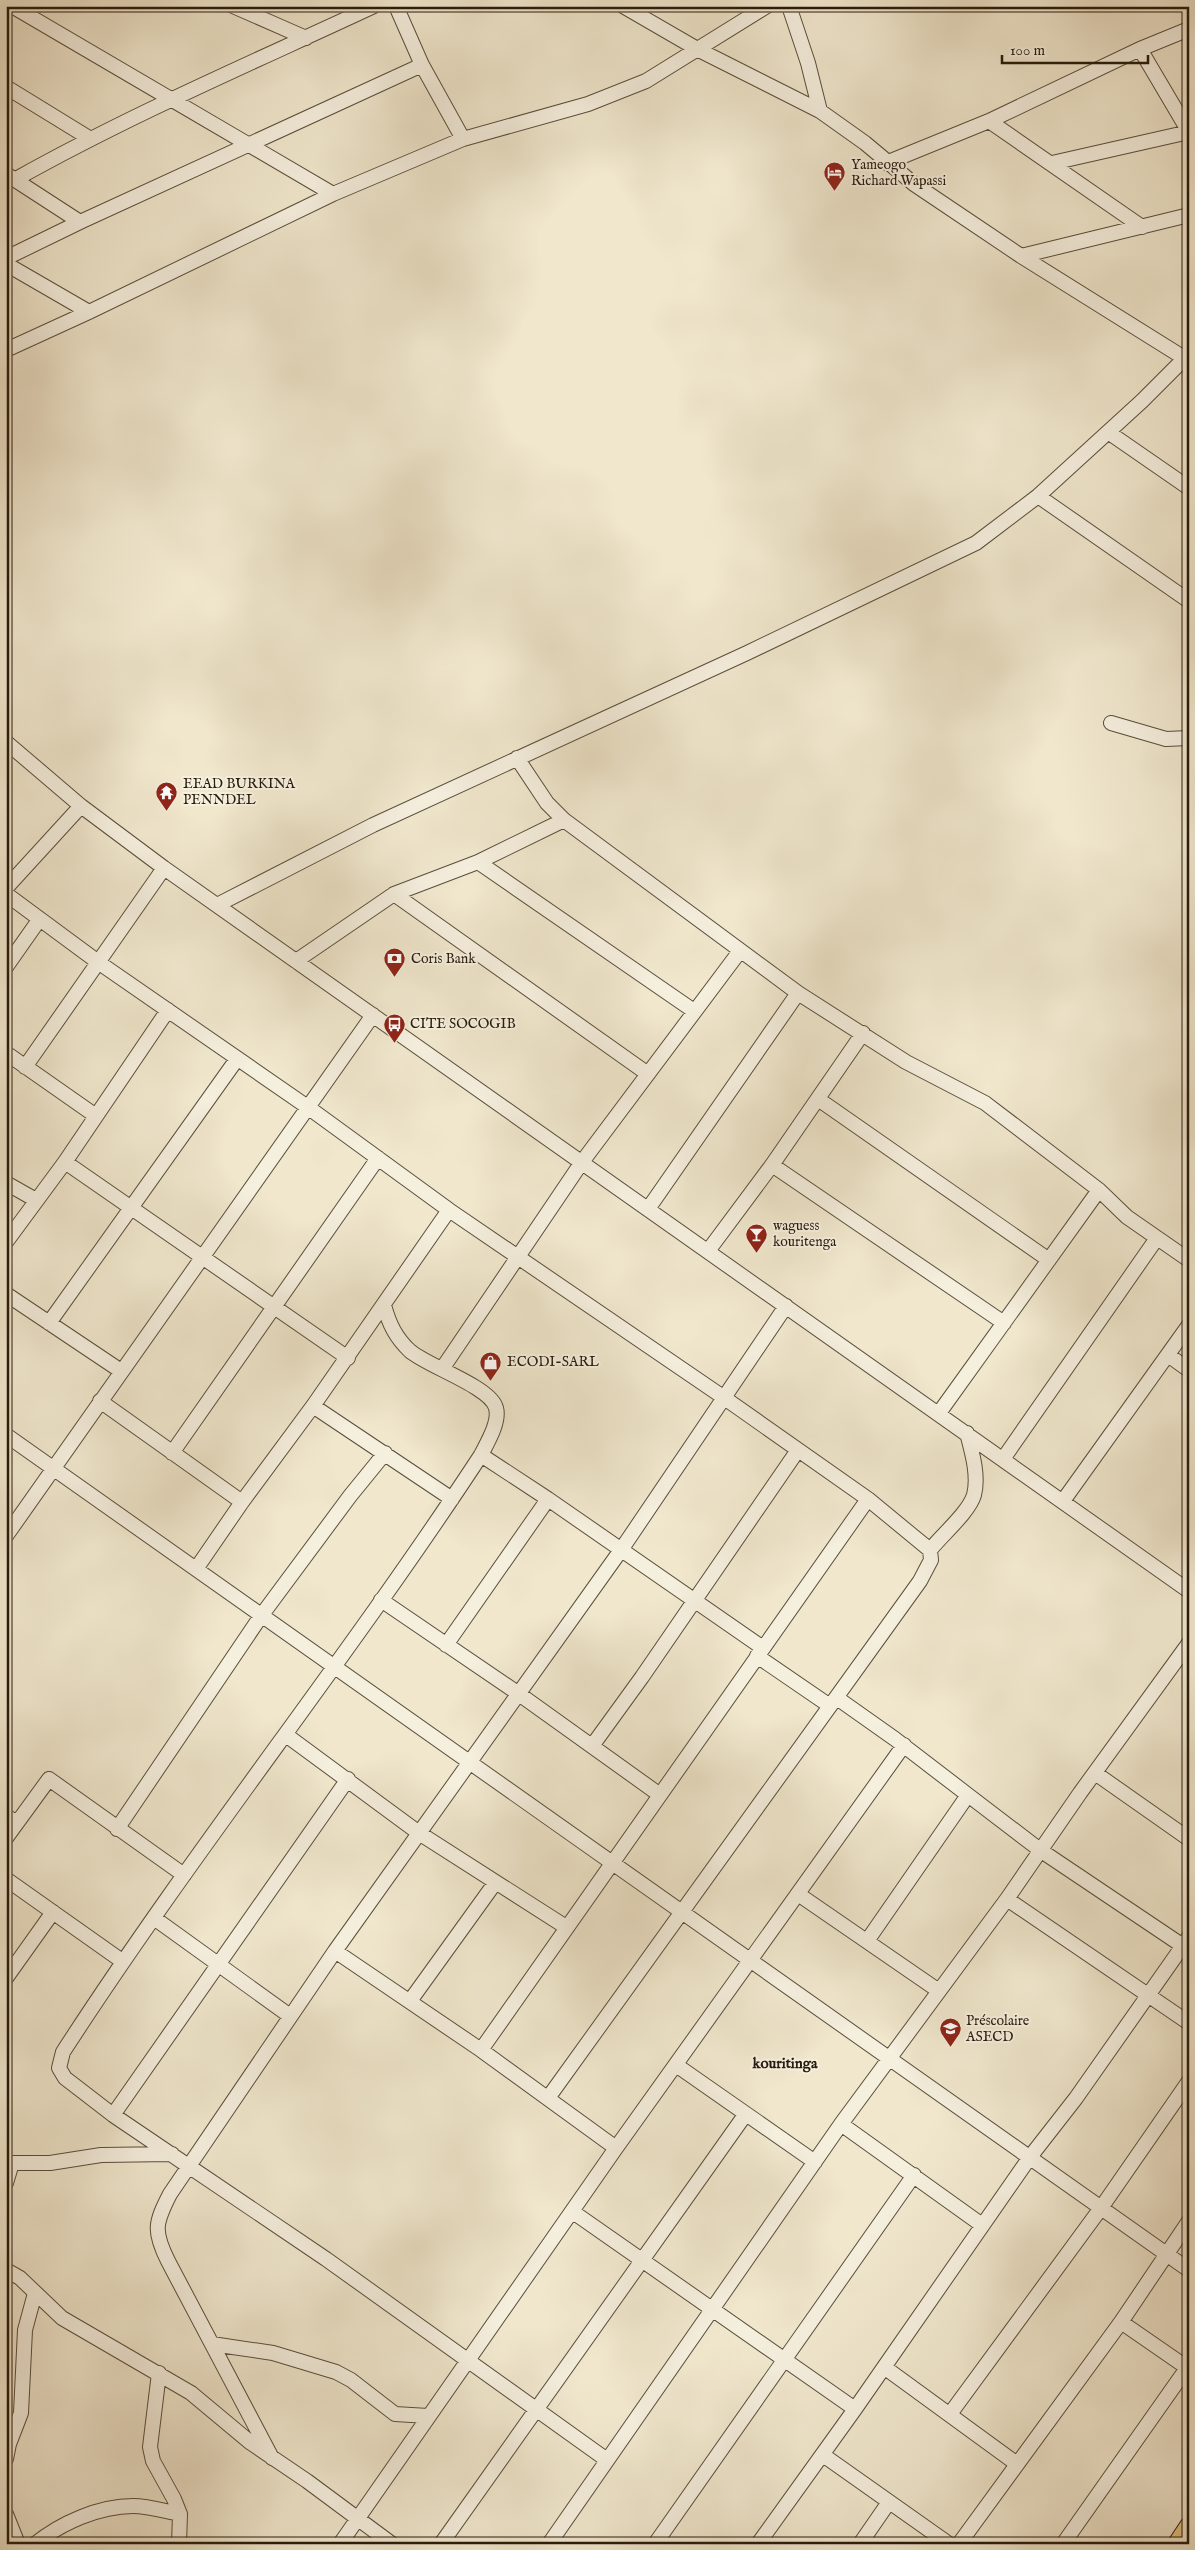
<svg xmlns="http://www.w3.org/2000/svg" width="1195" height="2550" font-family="'IM FELL English',serif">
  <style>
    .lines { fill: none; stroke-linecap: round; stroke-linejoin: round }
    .minor-casing { stroke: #5a4e3c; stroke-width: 16 }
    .major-casing { stroke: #281b0c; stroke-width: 20 }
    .minor { stroke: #f5efde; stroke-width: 14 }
    .major { stroke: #e8c486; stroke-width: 18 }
    .labels { text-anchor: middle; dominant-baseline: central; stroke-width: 4; stroke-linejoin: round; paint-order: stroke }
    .poi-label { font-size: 14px; fill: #281b0c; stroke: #f5efde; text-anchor: start }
    .neighbourhood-label { font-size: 15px; font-weight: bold; fill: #281b0c; stroke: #f5efde }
  </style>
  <rect width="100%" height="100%" fill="#f0e7cd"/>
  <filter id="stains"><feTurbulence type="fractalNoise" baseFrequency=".004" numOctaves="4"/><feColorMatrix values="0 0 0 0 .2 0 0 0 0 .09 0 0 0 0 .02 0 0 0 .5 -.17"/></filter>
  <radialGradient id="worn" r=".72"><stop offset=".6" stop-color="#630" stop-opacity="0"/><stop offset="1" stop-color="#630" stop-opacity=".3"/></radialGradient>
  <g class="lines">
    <defs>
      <path id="minor" d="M12 6 333 194
        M233 6 306 38
        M396 6 422 65 463 139
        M623 6 699 50 820 111 865 143 914 184 1021 256 1189 361
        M789 6 808 63 820 111
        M1140 49 1189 132
        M6 87 89 138
        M989 121 1142 227
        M886 163 989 121 1140 49 1189 29
        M1052 163 1189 132
        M6 174 80 222
        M16 179C132 114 254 62 374 6
        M1021 256 1189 215
        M6 258 80 222 422 65
        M6 264 89 312
        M6 350 89 312 333 194 463 139 588 104 646 81 767 6
        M1108 432 1189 488
        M1038 496 1189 601
        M1111 723 1166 739 1189 738
        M6 742 81 806 164 868 1189 1591
        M517 758 547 803 564 820 798 993 906 1062 985 1103 1099 1190 1127 1217 1189 1260
        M478 862 694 1011
        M6 888 81 806
        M6 894 98 962 309 1108 449 1210 723 1397 868 1499 930 1550 931 1560 920 1581 548 2098
        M394 894 648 1074
        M217 905 373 825 747 653 976 543 1038 496 1142 401 1184 359
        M296 961 394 894 478 862 564 820
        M6 967 39 920
        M6 1053 96 1116
        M25 1067 164 868
        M818 1099 1049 1260
        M65 1162 348 1358
        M772 1165 1004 1323
        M6 1183 36 1200
        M648 1209 798 993
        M6 1242 65 1162 168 1010
        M708 1251 772 1165 863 1033
        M6 1294 121 1371
        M384 1305C389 1324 396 1338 410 1351 427 1366 491 1387 496 1408 500 1422 487 1443 481 1455L548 1499 763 1648
        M49 1323 237 1059
        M1168 1355 1189 1370
        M442 1369 582 1162 740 951
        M100 1401 242 1502
        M313 1406 452 1499
        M939 1413 1099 1190
        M6 1435 1189 2270
        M172 1453 378 1158
        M481 1455C348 1658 195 1848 63 2052L59 2068 65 2078 113 2115 326 2259 607 2460
        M1003 1459 1157 1238
        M1063 1501 1189 1325
        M6 1536 373 1015
        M930 1550C942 1535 969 1512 974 1495 979 1476 972 1452 967 1433
        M196 1569 242 1502 313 1406 449 1210
        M381 1600 519 1694 660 1795
        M446 1645 548 1499
        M757 1656 830 1706
        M837 1698 895 1739 968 1795
        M286 1735 419 1833 566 1927
        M592 1746 642 1677 798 1450
        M1095 1773 1189 1839
        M6 1816 17 1823
        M117 1829 261 1616 350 1496 385 1453
        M6 1838 49 1779 184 1875
        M6 1879 122 1961
        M798 1894 939 1991
        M1007 1899 1189 2023
        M154 1918 290 2016
        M867 1941 968 1795 1040 1850 1183 1946
        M335 1951 481 2050 616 2148
        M6 1978 53 1912
        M410 2001 495 1883
        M481 2050 868 1499
        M676 2065 815 2162
        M113 2115 348 1779
        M841 2124 982 2225
        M12 2163H50L101 2155 172 2154
        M6 2183 12 2163
        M573 2212 855 2409
        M6 2270 20 2278 62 2318 191 2393 251 2443 307 2481 392 2544
        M1121 2322 1189 2369
        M212 2344 273 2353 336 2372 351 2380 395 2414 428 2416
        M884 2367 1017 2464
        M159 2373 150 2447 153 2461 174 2499 180 2514 179 2544
        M950 2414 1101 2208 1189 2081
        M823 2455 949 2544
        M272 2458 168 2261C153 2231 155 2223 170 2194L335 1951 621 1550 786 1306
        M6 2459 9 2444 21 2413 25 2330 35 2293
        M6 2514 18 2544
        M35 2544C61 2523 99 2506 133 2506 149 2506 164 2511 180 2514
        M340 2544 616 2148 904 1745
        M441 2544 745 2115
        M549 2544 841 2124 1007 1899 1080 1793 1189 1643
        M655 2544 914 2175
        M758 2544 855 2409 1030 2157 1076 2098 1189 1937
        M860 2544 889 2502
        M959 2544 1121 2322 1189 2221
        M1063 2544 1187 2368"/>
      <path id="major" d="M1177 2544 1189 2526"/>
    </defs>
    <use href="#minor" class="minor-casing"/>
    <use href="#major" class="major-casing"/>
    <use href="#minor" class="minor"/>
    <use href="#major" class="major"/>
  </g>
  <defs>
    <symbol id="hotel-pin" viewBox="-11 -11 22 30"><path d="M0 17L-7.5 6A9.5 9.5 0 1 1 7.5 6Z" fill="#8f2418" stroke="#f5efde"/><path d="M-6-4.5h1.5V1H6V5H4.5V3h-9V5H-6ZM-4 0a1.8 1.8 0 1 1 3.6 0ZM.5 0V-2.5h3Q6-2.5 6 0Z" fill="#fff"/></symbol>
    <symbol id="temple-pin" viewBox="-11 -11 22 30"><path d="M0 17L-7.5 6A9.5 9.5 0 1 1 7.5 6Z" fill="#8f2418" stroke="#f5efde"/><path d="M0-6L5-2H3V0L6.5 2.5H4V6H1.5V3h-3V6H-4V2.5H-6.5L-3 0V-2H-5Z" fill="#fff"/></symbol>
    <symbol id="bank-pin" viewBox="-11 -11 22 30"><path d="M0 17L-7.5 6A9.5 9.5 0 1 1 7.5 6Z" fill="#8f2418" stroke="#f5efde"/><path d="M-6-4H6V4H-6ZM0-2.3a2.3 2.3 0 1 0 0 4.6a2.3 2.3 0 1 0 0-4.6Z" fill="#fff"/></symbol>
    <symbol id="bus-pin" viewBox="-11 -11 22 30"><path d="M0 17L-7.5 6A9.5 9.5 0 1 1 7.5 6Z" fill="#8f2418" stroke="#f5efde"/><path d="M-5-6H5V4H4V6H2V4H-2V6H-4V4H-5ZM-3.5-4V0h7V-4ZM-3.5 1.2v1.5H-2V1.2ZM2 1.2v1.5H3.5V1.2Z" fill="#fff"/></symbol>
    <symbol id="bar-pin" viewBox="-11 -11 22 30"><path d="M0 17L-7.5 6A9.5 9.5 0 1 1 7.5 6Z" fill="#8f2418" stroke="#f5efde"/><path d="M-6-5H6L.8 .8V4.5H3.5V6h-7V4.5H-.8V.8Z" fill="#fff"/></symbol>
    <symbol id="shop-pin" viewBox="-11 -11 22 30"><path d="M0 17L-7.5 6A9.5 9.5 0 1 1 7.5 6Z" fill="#8f2418" stroke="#f5efde"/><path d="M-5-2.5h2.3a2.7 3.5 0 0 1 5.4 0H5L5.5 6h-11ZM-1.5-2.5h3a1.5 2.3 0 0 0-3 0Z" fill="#fff"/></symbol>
    <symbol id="school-pin" viewBox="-11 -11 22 30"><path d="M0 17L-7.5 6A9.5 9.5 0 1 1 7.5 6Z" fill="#8f2418" stroke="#f5efde"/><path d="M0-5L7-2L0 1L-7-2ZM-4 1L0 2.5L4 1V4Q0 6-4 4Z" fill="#fff"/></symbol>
  </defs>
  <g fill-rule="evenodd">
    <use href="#hotel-pin" x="822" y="160" width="25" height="34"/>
    <use href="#temple-pin" x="154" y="780" width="25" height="34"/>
    <use href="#bank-pin" x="382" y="946" width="25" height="34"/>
    <use href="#bus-pin" x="382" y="1012" width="25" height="34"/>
    <use href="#bar-pin" x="744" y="1222" width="25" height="34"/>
    <use href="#shop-pin" x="478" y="1350" width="25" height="34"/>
    <use href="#school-pin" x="938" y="2016" width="25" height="34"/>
  </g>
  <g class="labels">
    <g class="poi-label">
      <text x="851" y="165">Yameogo<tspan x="851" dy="16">Richard Wapassi</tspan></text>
      <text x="183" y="784">EEAD BURKINA<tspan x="183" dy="16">PENNDEL</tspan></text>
      <text x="411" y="959">Coris Bank</text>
      <text x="410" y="1024">CITE SOCOGIB</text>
      <text x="773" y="1226">waguess<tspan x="773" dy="16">kouritenga</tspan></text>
      <text x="507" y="1362">ECODI-SARL</text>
      <text x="966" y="2021">Préscolaire<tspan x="966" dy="16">ASECD</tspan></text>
    </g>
    <g class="neighbourhood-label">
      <text x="785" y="2063">kouritinga</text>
    </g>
  </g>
  <rect width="1195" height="2550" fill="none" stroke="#f0e7cd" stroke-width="25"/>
  <rect x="8" y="8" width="1180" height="2535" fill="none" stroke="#281b0c" stroke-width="2.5"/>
  <rect x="12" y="12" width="1170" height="2525" fill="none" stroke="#281b0c"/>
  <path d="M1002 55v8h146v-8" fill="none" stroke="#281b0c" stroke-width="2.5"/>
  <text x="1010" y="55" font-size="15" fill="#281b0c" stroke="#f5efde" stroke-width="4" paint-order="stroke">100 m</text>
  <rect width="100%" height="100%" filter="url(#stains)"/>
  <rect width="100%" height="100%" fill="url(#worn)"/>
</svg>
